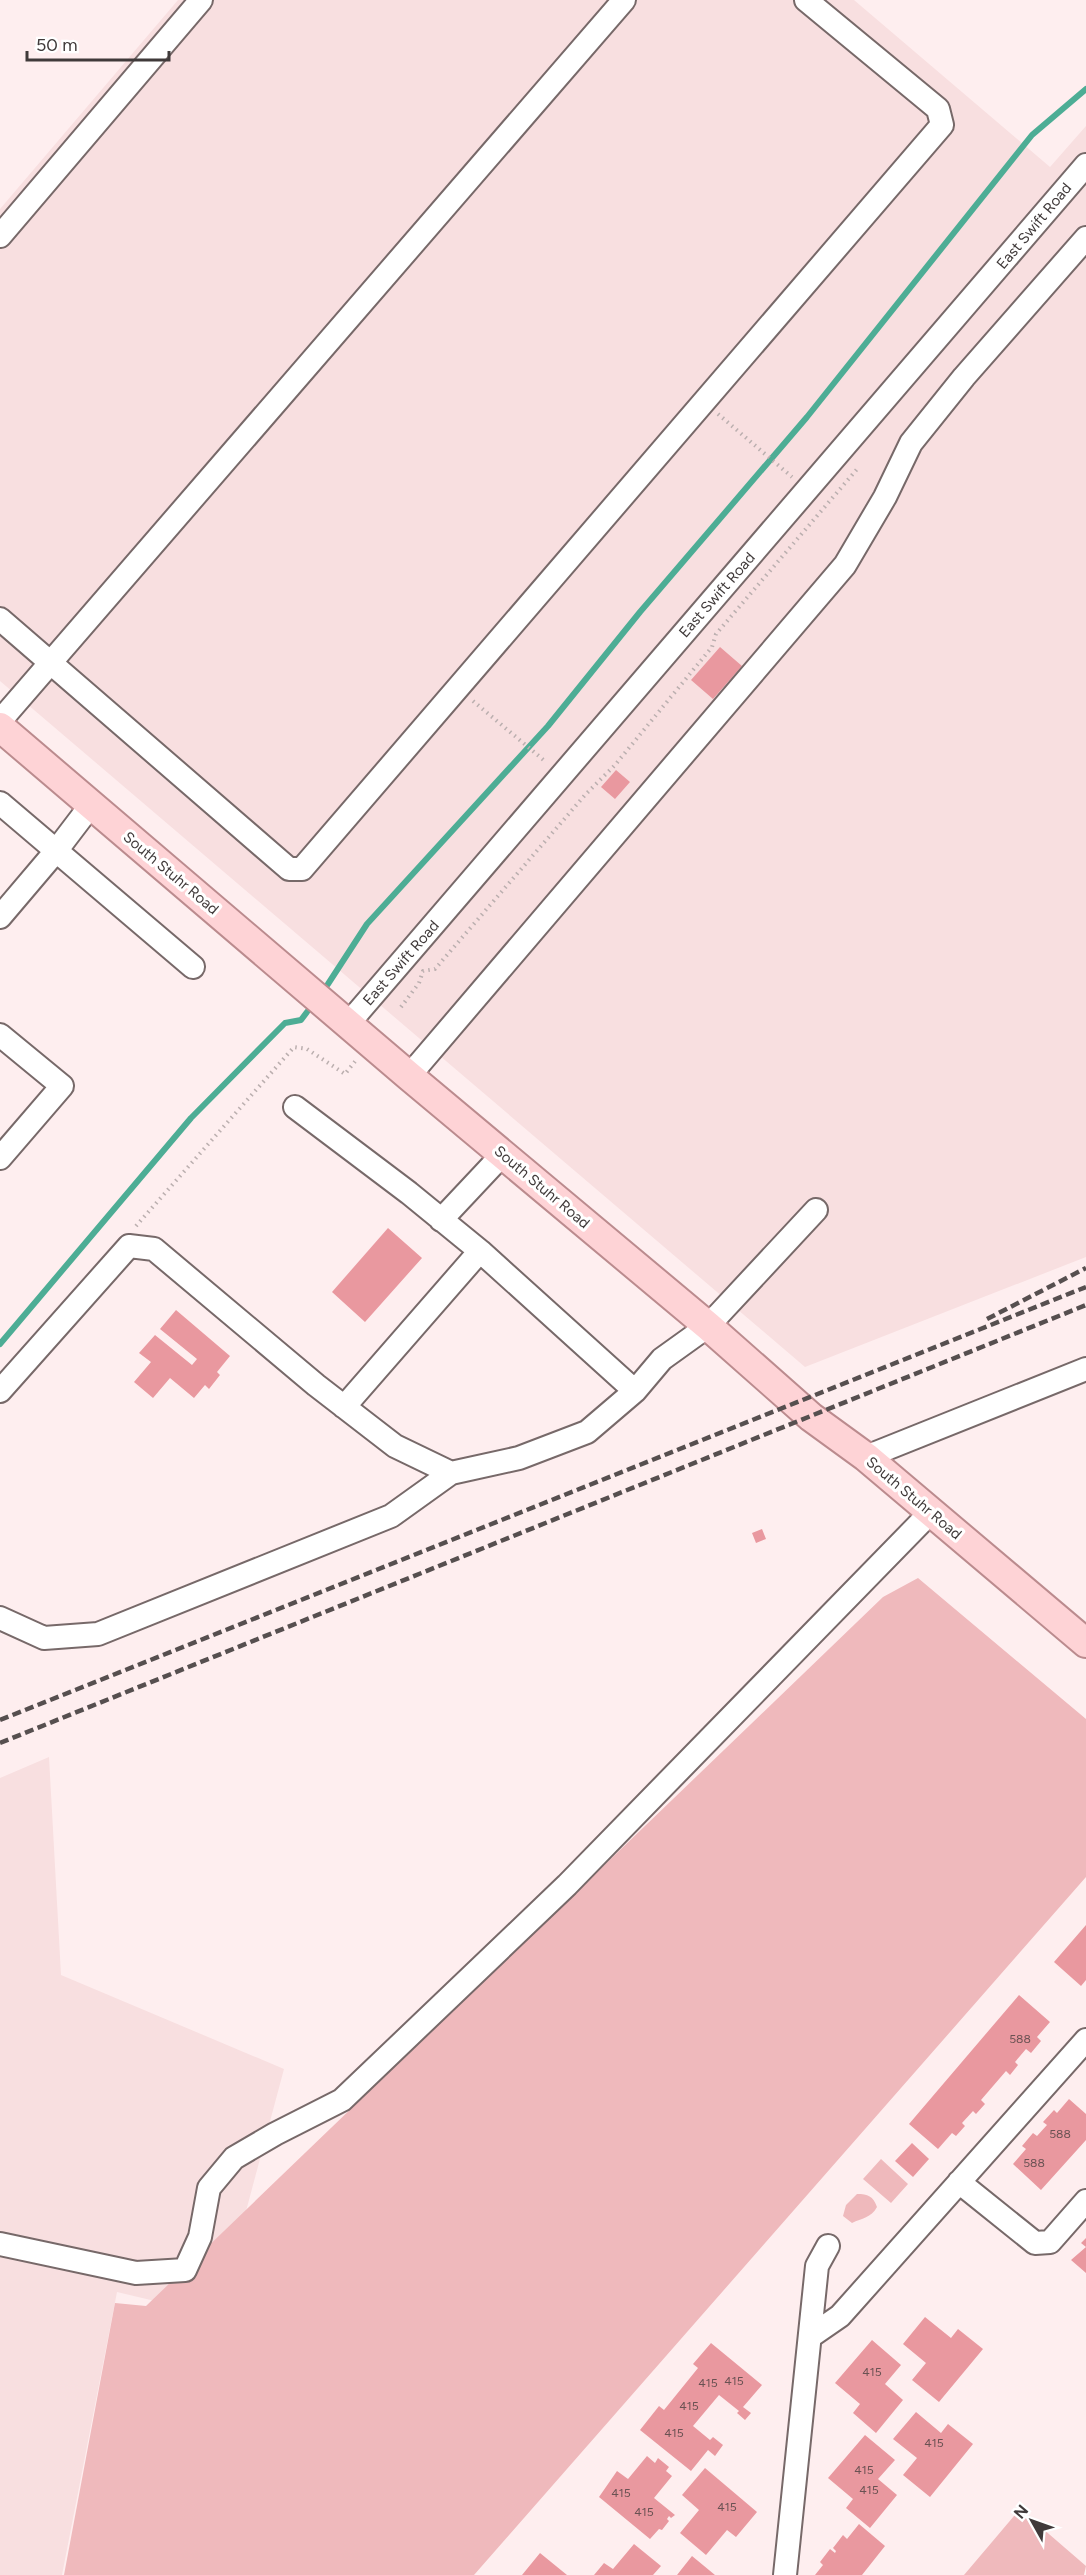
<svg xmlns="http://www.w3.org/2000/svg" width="1086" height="2575" font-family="Figtree,sans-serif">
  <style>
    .built { fill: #f8dfe0 }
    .green { fill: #efb9bc }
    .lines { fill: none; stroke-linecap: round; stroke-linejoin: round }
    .stream { stroke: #4dad95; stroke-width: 6 }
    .building { fill: #e9989f }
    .minor-casing { stroke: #776969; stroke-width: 26 }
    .major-casing { stroke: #bb8b8e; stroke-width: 32 }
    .path { stroke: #bbafaf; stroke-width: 4; stroke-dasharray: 1.5 4.5; stroke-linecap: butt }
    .minor { stroke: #fff; stroke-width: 22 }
    .major { stroke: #fed3d6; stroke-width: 28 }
    .rail { stroke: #564f4f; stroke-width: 4.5; stroke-dasharray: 9 4.5; stroke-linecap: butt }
    .labels { text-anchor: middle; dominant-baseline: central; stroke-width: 6; stroke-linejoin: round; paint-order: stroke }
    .number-label { font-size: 12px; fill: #6a5253 }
    .street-label { font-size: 15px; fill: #403a3a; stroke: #fff }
  </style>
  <rect width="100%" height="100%" fill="#feeeef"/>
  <path class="built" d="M178 0H854L1050 167 1086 126V1257L805 1367 0 681V209Z
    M49 1757 61 1975 284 2069 218 2316 117 2292 62 2575H0V1778Z"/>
  <path class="green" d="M918 1578 1086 1719V1877L474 2575H64L115 2303 146 2306 883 1597Z
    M881 2159 908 2184 891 2203 863 2179Z
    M857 2194C868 2194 873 2196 877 2207 871 2218 862 2218 852 2223L843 2216 846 2205Z
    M1020 2509 1086 2566 1084 2575H964Z"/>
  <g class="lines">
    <path class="stream" d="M328 984 367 924 548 726 640 612 807 417 1032 135 1086 89
      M0 1344 191 1118 285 1023 301 1020 307 1012"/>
  </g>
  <path class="building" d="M720 647 742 666 713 699 691 680Z
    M616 770 630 782 615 799 601 787Z
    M388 1228 422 1258 365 1322 332 1292Z
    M176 1310 230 1356 217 1372 220 1375 209 1389 205 1385 194 1398 170 1378 153 1398 134 1382 151 1362 139 1353 155 1335 192 1365 197 1359 160 1329Z
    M762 1529 766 1539 756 1543 752 1533Z
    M1086 1925V1980L1081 1986 1054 1962Z
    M1019 1995 1050 2022 1037 2037 1041 2041 1031 2053 1026 2049 1015 2062 1018 2065 1010 2075 1006 2071 981 2100 985 2104 976 2114 973 2111 962 2123 965 2126 956 2136 952 2133 938 2149 909 2124Z
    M1069 2099 1086 2114V2140L1041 2190 1013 2164 1026 2149 1022 2146 1033 2133 1037 2136 1047 2125 1043 2122 1054 2110 1057 2113Z
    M912 2143 929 2159 913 2177 895 2161Z
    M1086 2238V2273L1071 2260 1086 2247 1081 2243Z
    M925 2317 951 2338 958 2329 983 2349 939 2402 912 2380 926 2363 903 2344Z
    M872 2340 901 2365 885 2384 903 2400 876 2433 853 2413 860 2404 835 2383Z
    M711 2343 762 2385 743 2407 751 2413 745 2420 737 2413 739 2411 719 2395 693 2426 710 2440 713 2437 723 2445 715 2456 708 2450 691 2471 640 2430 659 2406 664 2410 698 2368 693 2364Z
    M916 2412 941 2433 948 2424 973 2444 930 2497 903 2475 917 2458 893 2439Z
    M865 2435 895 2460 878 2479 897 2495 870 2528 846 2508 853 2499 828 2478Z
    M647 2456 655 2463 658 2458 669 2467 666 2471 672 2476 654 2498 675 2515 671 2518 669 2516 667 2519 669 2521 662 2530 659 2529 650 2539 599 2497 617 2471 628 2479Z
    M705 2468 757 2512 736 2537 727 2530 706 2555 680 2533 699 2510 682 2495Z
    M859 2524 885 2546 862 2575H815L823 2565 820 2562 830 2549 835 2553 836 2551 833 2548 843 2535 847 2539Z
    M634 2544 661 2566 653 2575H594L604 2563 613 2569Z
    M540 2553 567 2575H522Z
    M692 2556 715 2575H677Z"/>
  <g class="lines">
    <defs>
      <path id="minor" d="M0 236 201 0
        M0 619 289 869H302L942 125 938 109 806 0
        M0 721 624 0
        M0 803 193 967
        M0 917 56 851 91 805
        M348 1024 1086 165
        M0 1035 62 1086 0 1158
        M409 1076 845 565 885 497 911 443 964 377 1086 238
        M295 1107 409 1193 480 1251 635 1391
        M441 1220 503 1154
        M0 1391 129 1246 154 1249 316 1385 395 1446 451 1473 519 1458 587 1432 635 1391 662 1359 708 1326 816 1210
        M344 1407 480 1251
        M866 1457 1086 1369
        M0 1618 44 1638 98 1634 391 1516 451 1473
        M959 2182 1035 2243 1050 2242 1086 2201
        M0 2244 136 2273 185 2270 200 2237 209 2188 234 2158 275 2134 342 2100 567 1885 931 1512
        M811 2336 840 2316 1086 2040
        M785 2575 817 2266 828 2246"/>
      <path id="major" d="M0 727 409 1076 708 1326 811 1417 866 1457 1086 1643"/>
    </defs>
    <use href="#minor" class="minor-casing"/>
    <use href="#major" class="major-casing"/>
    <path class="path" d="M718 414 792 477
      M473 701 546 762
      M401 1007 419 983 423 971 435 969 585 795 615 765 712 647 716 634 858 468
      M136 1226 294 1047 307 1049 345 1074 357 1059"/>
    <use href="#minor" class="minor"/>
    <use href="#major" class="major"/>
    <path class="rail" d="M987 1319 1086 1268
      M0 1720 1086 1287
      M0 1743 1086 1305"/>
  </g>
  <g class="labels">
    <g class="number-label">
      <text x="1020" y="2039">588</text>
      <text x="1060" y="2134">588</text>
      <text x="1034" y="2163">588</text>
      <text x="872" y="2372">415</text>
      <text x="734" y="2381">415</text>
      <text x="708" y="2383">415</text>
      <text x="689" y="2406">415</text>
      <text x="674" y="2433">415</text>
      <text x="934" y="2443">415</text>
      <text x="864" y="2470">415</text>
      <text x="869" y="2490">415</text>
      <text x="621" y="2493">415</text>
      <text x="727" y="2507">415</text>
      <text x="644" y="2512">415</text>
    </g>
    <g class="street-label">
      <text transform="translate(1034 226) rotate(-50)">East Swift Road</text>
      <text transform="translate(717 595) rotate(-49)">East Swift Road</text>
      <text transform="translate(171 873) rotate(40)">South Stuhr Road</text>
      <text transform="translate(401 963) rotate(-49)">East Swift Road</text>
      <text transform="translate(542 1187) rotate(40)">South Stuhr Road</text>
      <text transform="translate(914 1498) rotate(40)">South Stuhr Road</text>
    </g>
  </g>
  <g transform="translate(1032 2521) rotate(310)" stroke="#ffffff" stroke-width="4.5" paint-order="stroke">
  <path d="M0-4.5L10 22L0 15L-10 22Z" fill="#403a3a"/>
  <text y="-9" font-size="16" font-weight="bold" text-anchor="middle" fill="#403a3a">N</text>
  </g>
  <path d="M27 51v9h142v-9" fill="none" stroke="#403a3a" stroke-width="3"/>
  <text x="36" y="51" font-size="18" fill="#403a3a" stroke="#ffffff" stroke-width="4.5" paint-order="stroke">50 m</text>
</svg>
